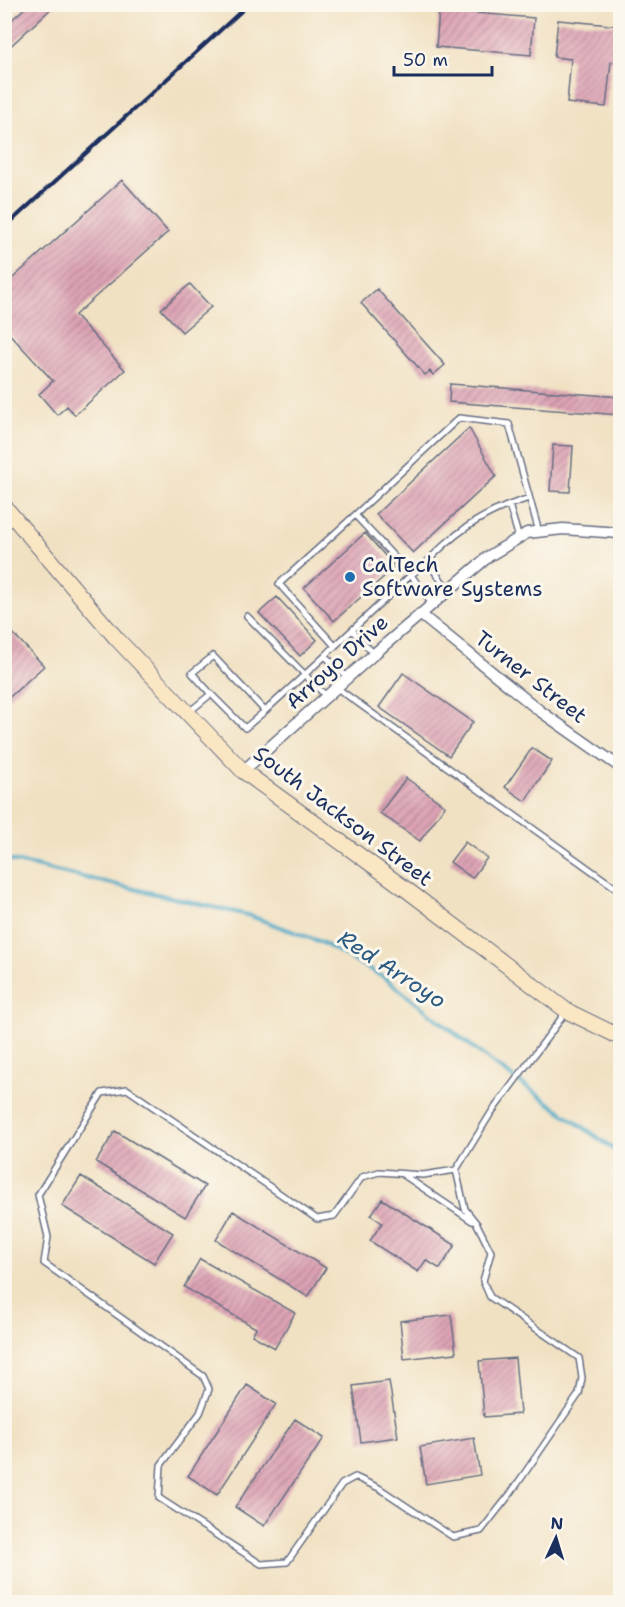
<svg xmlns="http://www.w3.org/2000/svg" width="625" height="1607" font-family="'Shantell Sans',sans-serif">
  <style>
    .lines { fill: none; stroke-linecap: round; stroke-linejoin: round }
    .stream { stroke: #46a6c5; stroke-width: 4 }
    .building { fill: url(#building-hatch) }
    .lane-casing { stroke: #666d81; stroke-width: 8 }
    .street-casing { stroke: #666d81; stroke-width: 13 }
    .secondary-casing { stroke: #666d81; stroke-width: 17 }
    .lane { stroke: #fff; stroke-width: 5 }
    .street { stroke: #fff; stroke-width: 10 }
    .secondary { stroke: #fbe6c4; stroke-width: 15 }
    .rail { stroke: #1b2f5e; stroke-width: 4 }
    .poi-dot { fill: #1f6fb2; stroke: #fbf7ec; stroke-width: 2 }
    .labels { text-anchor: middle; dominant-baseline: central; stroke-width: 6; stroke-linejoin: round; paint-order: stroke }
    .poi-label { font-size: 21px; fill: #1b2f5e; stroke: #fbf7ec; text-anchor: start }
    .street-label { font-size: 21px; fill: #1b2f5e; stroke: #fbf7ec }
    .water-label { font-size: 22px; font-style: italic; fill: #2a5982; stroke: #fbf7ec }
  </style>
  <defs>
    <pattern id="building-hatch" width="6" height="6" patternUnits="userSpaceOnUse" patternTransform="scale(1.5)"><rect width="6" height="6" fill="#dda3b4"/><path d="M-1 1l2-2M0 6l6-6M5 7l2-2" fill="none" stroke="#b28596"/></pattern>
  </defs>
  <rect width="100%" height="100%" fill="#fbf7ec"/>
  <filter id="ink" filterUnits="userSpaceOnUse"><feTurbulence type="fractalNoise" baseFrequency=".0167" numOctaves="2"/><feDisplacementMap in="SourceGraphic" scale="12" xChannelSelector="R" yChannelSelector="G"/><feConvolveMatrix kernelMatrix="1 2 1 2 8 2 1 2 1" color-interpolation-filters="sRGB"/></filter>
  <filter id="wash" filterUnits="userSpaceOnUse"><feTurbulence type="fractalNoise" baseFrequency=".008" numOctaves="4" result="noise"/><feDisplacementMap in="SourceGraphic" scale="24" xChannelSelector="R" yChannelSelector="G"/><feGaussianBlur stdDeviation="1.35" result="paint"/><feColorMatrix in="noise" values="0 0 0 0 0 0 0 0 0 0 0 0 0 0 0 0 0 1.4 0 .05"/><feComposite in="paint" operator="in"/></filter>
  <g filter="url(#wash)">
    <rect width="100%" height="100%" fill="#f1e1c3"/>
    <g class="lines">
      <path class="stream" d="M4 859 248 915 321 942 385 978 494 1064 611 1147 620 1156"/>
    </g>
    <g id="blocks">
      <path class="building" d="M29 4H56L4 52V27Z
        M439 10 534 18 531 55 436 47Z
        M558 20 621 26V63L611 62 606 107 567 103 571 59 554 57Z
        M122 180 168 232 75 315 125 370 75 415 67 406 57 415 39 394 53 381 4 328V286Z
        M190 284 211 307 182 332 161 309Z
        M377 289 445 365 433 375 430 371 425 375 361 303Z
        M450 384 621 397V415L449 402Z
        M469 428 496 476 413 553 376 514Z
        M553 445 573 446 570 492 550 491Z
        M365 533 395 567 334 621 304 588Z
        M277 597 317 640 300 656 259 613Z
        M4 624 44 666 4 702Z
        M403 673 473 722 449 756 379 707Z
        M532 748 552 761 525 801 505 787Z
        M406 778 445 806 420 841 380 813Z
        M465 842 487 858 472 878 450 862Z
        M115 1131 205 1186 185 1217 96 1162Z
        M81 1176 173 1233 154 1263 62 1206Z
        M382 1199 455 1245 440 1269 426 1260 418 1272 370 1241 382 1223 371 1215Z
        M233 1211 326 1268 308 1297 216 1240Z
        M200 1259 295 1313 275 1348 252 1335 256 1328 184 1287Z
        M451 1315 456 1353 404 1359 400 1321Z
        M515 1358 520 1414 484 1417 479 1361Z
        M389 1381 398 1437 361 1442 353 1386Z
        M247 1385 276 1404 217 1495 188 1476Z
        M295 1419 324 1438 264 1526 235 1507Z
        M474 1438 480 1475 426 1484 420 1447Z"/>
    </g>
  </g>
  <g filter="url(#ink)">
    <use href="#blocks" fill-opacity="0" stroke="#666d81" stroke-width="1.5"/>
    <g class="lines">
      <defs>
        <path id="lane" d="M509 505 529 498
          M355 515 459 418 509 424 539 532
          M427 562 411 575 432 604
          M449 590 427 562C450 537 477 517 509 505L519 538
          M247 616 327 697
          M352 630 374 654
          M325 656 335 646 279 584 355 515 411 575 335 646
          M337 688 620 891
          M265 711 325 656 347 677
          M189 712 211 694 192 673 213 656 265 711 245 728 211 694
          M456 1170 465 1209 477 1224 491 1252 483 1281 490 1297 579 1358 582 1378 579 1394 511 1493 481 1531 453 1537 379 1488 355 1477 342 1484 287 1562 261 1564 159 1498 161 1465 200 1413 209 1389 203 1376 44 1263 48 1237 38 1195 102 1093 127 1089 317 1219 334 1216 362 1177 379 1172 423 1175 456 1170 491 1113 566 1012
          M402 1174 472 1221"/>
        <path id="street" d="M420 614 540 711 620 767
          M243 771 374 654 489 556 527 533 563 529 620 533"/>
        <path id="secondary" d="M4 506 117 639 243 771 407 890 567 1011 620 1037"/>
      </defs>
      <use href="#lane" class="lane-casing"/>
      <use href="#street" class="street-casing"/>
      <use href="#secondary" class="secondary-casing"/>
      <use href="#lane" class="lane"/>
      <use href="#street" class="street"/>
      <use href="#secondary" class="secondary"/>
      <path class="rail" d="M4 228 249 4"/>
    </g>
  </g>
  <circle class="poi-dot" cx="350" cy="577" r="6"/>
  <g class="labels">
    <g class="poi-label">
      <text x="362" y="565">CalTech<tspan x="362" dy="24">Software Systems</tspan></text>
    </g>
    <g class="street-label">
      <text transform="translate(337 662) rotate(-42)">Arroyo Drive</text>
      <text transform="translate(531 677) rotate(38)">Turner Street</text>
      <text transform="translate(343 816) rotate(37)">South Jackson Street</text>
    </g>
    <g class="water-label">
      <text transform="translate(392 969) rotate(33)">Red Arroyo</text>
    </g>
  </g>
  <rect width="625" height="1607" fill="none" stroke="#fbf7ec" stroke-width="24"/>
  <g transform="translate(556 1538) rotate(4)" stroke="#fbf7ec" stroke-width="4.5" paint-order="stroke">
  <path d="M0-4.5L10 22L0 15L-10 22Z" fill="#1b2f5e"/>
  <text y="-9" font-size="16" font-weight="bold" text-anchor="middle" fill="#1b2f5e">N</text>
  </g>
  <path d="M394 66v9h98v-9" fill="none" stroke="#1b2f5e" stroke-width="3"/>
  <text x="403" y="66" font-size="18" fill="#1b2f5e" stroke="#fbf7ec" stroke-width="4.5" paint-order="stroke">50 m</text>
</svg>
